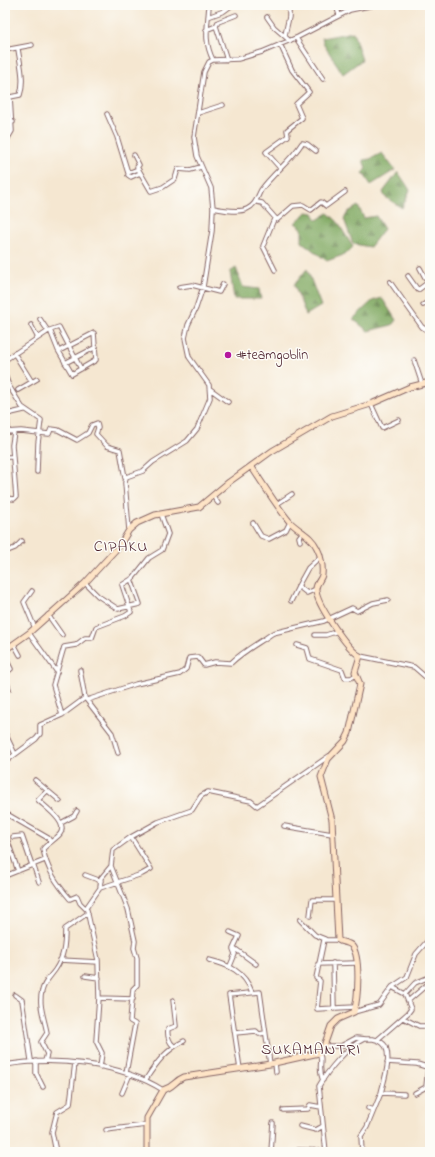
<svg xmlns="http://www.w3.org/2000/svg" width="435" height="1157" font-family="'Indie Flower',sans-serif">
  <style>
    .forest { fill: url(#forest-firs); stroke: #646345 }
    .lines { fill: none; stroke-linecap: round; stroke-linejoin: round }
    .street-casing { stroke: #866565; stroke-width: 5.5 }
    .secondary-casing { stroke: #866565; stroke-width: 7 }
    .street { stroke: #fff; stroke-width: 3.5 }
    .secondary { stroke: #fee4c6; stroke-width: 5 }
    .poi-dot { fill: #b5179e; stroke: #fdfcf7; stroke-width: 1.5 }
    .labels { text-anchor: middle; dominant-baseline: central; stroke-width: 3; stroke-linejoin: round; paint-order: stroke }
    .poi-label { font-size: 14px; fill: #4a1f2b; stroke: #fdfcf7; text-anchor: start }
    .quarter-label { font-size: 16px; letter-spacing: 1px; fill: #4a1f2b; stroke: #fdfcf7 }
  </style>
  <defs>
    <pattern id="forest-firs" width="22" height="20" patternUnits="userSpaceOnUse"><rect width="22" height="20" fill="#7ea75f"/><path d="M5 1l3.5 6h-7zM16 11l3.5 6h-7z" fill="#69874f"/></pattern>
  </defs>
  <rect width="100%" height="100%" fill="#fdfcf7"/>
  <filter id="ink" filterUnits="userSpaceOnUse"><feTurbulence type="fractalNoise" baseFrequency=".025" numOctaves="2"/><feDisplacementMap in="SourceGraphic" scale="8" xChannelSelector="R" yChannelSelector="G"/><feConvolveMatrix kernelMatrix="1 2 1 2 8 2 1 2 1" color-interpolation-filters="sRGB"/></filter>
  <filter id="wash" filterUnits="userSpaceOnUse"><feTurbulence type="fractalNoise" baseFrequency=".012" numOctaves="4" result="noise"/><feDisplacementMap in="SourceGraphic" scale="16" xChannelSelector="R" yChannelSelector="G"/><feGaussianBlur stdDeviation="0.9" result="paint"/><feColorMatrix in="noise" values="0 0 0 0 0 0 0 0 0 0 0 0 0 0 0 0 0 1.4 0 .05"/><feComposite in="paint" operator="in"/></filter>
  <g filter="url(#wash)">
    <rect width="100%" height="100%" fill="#f5e7d1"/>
    <path class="forest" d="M353 32 362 60 343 74 324 45 322 38Z
      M382 153 395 170 371 185 363 173 366 168 363 160 370 159Z
      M398 172 410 190 402 208 385 197 383 192Z
      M358 206 364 218 376 216 384 229 370 247 353 244 344 219 348 212Z
      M307 212 313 213 317 220 328 213 337 221 353 247 346 254 327 261 302 242V228L295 223Z
      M236 268 243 287 259 289 261 299H234L230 272Z
      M307 269 321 306 306 315 294 285Z
      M382 298 396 320 392 325 368 331 353 319 372 301Z"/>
  </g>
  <g filter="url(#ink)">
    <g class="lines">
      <defs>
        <path id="street" d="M336 5 339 15
          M208 17 224 11 232 5
          M267 17 274 27 290 41
          M216 26 227 60
          M206 30 216 26 218 22 236 15
          M285 35 289 17V5
          M296 38 323 79
          M5 50 32 45
          M213 60 238 59 262 52 298 37 350 10 374 5
          M198 113 223 105
          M107 114 117 137 128 173 138 169
          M5 122H13
          M5 143 12 131 10 97 20 95C25 81 20 63 18 49
          M134 155 139 165 137 167 151 191 163 187 175 179 178 169 190 170 201 167
          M280 168 266 152 288 136 287 130 302 118 296 104 309 92 292 70 280 44
          M128 175 131 177 140 173
          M257 202 262 203 277 220 293 206 303 205 311 210 321 202 326 206 345 192
          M213 208C223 210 238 213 247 209 256 205 257 197 261 190 273 173 291 161 302 143L307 144 316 151
          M274 219 263 246 275 270
          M420 268 428 283
          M408 276 418 290 430 281
          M390 282 422 327 425 329 430 326
          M179 287 192 285 219 292 223 284
          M423 305 430 301
          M40 319 48 331
          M31 325 38 338
          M50 330 58 350 72 374 96 360 94 333 59 351
          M14 353 32 382
          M5 360 50 330 59 327 81 369
          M414 360 422 384
          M65 363 96 347
          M5 375 9 386 22 407 41 420 38 443 37 472
          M210 389 228 402
          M18 390 37 379
          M371 404 382 428 399 420
          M5 432 21 431 49 434 51 429 58 430 77 440 88 433 92 425 97 423 98 428 96 434 107 446 120 450 125 478
          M8 432 7 414 24 410
          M5 457H13
          M213 496 218 503
          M5 498 14 499 16 497 12 445 14 432
          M277 504 292 494
          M253 523 261 536 269 539 286 530 290 522
          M129 530 125 483 126 477 143 471 153 462 187 441 197 429 210 398 209 385 189 357 185 338 188 325 196 308 203 287 212 231 213 208 211 188 197 156 194 137 204 72 209 62 213 60C203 40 208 26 209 5
          M300 541 299 537 303 532
          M5 552 15 548 22 541
          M85 583 98 596 118 609 140 604 131 579
          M316 589 307 593 298 586 308 568 320 557
          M32 591 24 602 34 626
          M291 601 298 587
          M48 615 62 635
          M29 633 57 672
          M315 635H326L338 631
          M14 644 20 655
          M297 645 307 648 310 659 342 670 345 678H351L356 675
          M360 656 414 667 430 681
          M5 657 11 669 5 674
          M80 670 85 698
          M5 677 9 689
          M87 700 136 684 180 674 186 669 189 658 198 657 204 665 215 662 231 663C243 651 259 643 273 633L324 621 352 608 357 611 373 603 388 600
          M62 715 85 698 112 733 118 753
          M5 733 15 754
          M5 762 36 739 40 734V725L62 715 53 685 64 647 76 645 85 638H92L96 627 125 616 131 612 122 585 133 578 149 558 162 550 168 534 161 514
          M35 780 60 801
          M47 791 38 800C45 807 69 823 60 834 55 840 48 843 43 849 47 869 56 883 70 899L77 896 80 903 87 910 98 960 99 998 96 1041 102 1053 100 1067
          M5 813 48 838 50 841
          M61 823 74 816 77 811
          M284 826 332 834
          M13 837 22 836 32 865
          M7 839 18 871
          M33 864 39 882
          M111 866 128 909 135 941 134 948 137 958V985L133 989 130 1021 135 1024 126 1073
          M85 875 101 881
          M5 876 45 860
          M100 888 142 874 151 869 131 837
          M86 908 100 888 101 878 111 866 113 850 131 837 158 822 192 810 201 796 208 792 251 801 257 806 329 756
          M310 916 312 900H336
          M300 920 315 935 325 939
          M230 932 239 936 233 949 235 954 230 966
          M338 940H324L316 978 320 981 317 1009 355 1007
          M234 948 256 964
          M60 960 98 962
          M209 960C229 965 244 971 252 992
          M333 963 334 1009
          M318 964 356 963
          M85 976 99 978
          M405 994 415 983 427 978
          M15 995 22 1000 31 1060
          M99 998 133 999
          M173 1000 176 1026 168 1029C167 1035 169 1043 174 1046
          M408 1001 430 982
          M354 1012 379 1005 392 987 407 977 416 954 430 938
          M403 1018 419 1026H430
          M235 1033 256 1031 259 1034 265 1033
          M377 1040 408 1013 411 1009 405 994 392 987
          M324 1046H341L356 1038 366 1039
          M319 1053C324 1059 317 1068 323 1080
          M36 1061V1073L43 1087
          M45 1061 47 1054 41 1042 47 1033C45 1020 38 1005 42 991 44 982 50 977 55 970 64 957 65 945 65 929L88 913
          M387 1062 417 1064 430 1068
          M275 1063 276 1072
          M5 1065C54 1056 120 1063 163 1090
          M240 1069 229 995 260 992 270 1064
          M146 1079C157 1062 166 1050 184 1041
          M122 1093 130 1074
          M415 1093 426 1087 428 1067
          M368 1108 374 1110 381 1093
          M283 1110 308 1109 310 1105 321 1107
          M300 1126 316 1130 323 1126
          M106 1130 146 1125
          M56 1152 52 1132 57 1112 70 1104 75 1063
          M271 1152 273 1123
          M297 1152 298 1150 326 1151
          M326 1152 319 1086C328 1070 347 1047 364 1039 367 1039 371 1039 373 1039 379 1040 383 1042 386 1047 391 1061 384 1080 381 1093L404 1094
          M362 1152 361 1136 367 1127 374 1110"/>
        <path id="secondary" d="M5 650 29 633 85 583 120 545 129 530 137 523 155 515 199 507 229 482 272 451 332 416 371 404 410 387 430 382
          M147 1152V1118L163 1090C174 1087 174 1081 184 1077L270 1064 319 1053 324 1046 331 1026 338 1019 354 1012C358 999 361 957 352 946 349 942 342 943 338 940L332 820 321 777 328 759 345 741 349 733 360 684 355 672 360 656C348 650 315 602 316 589 316 583 321 580 322 575 323 567 321 555 317 548 311 535 298 531 289 521 275 504 263 484 251 466"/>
      </defs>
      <use href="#street" class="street-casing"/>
      <use href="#secondary" class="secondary-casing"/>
      <use href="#street" class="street"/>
      <use href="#secondary" class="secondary"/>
    </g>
  </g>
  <circle class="poi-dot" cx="228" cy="355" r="4"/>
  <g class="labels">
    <g class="poi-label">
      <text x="236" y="355">#teamgoblin</text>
    </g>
    <g class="quarter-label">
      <text x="121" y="547">CIPAKU</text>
      <text x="311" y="1050">SUKAMANTRI</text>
    </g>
  </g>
  <rect width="435" height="1157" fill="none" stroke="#fdfcf7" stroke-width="20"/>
</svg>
